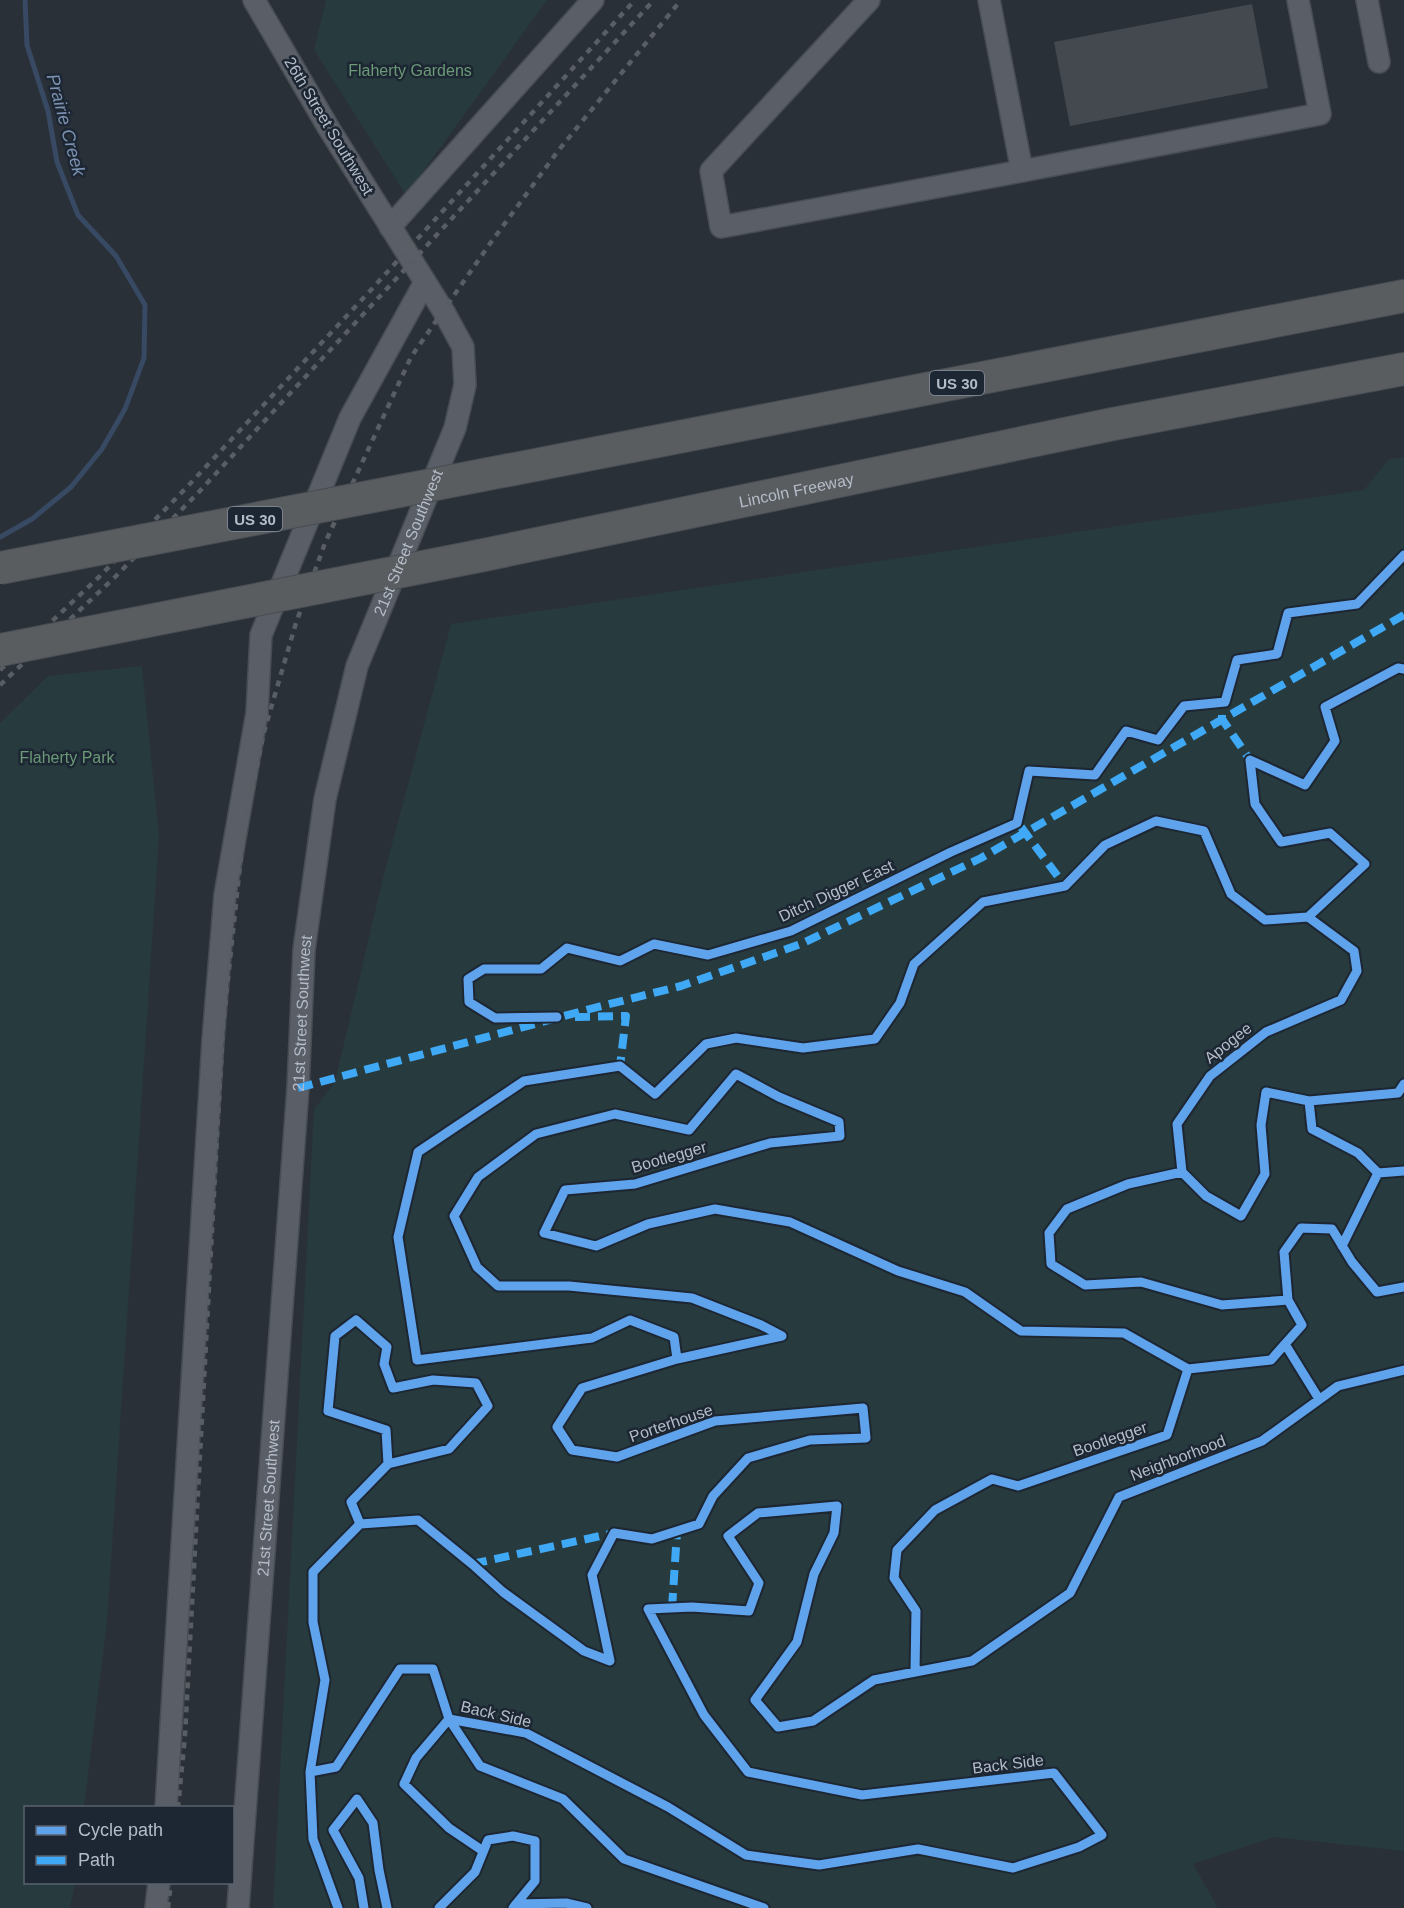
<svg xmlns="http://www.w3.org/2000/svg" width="1404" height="1908" font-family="Arial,sans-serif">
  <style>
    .green { fill: #273a3e }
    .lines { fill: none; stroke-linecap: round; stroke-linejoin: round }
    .stream { stroke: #384963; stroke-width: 5 }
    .building { fill: #444950 }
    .minor-casing { stroke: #484c53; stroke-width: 24 }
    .highway-casing { stroke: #474c53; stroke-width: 34 }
    .minor { stroke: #5a5e66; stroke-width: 21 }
    .highway { stroke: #5a5d60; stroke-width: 32 }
    .rail { stroke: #595d64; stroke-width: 4.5; stroke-dasharray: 6 6; stroke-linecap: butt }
    .highway-bridge-casing { stroke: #474c53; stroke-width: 34; stroke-linecap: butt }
    .highway-bridge { stroke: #5a5d60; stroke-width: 32 }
    .quiet { stroke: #3fa9f5; stroke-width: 8; stroke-dasharray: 15 8; stroke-linecap: butt }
    .cycleway-casing { stroke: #1d2633; stroke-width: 13 }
    .cycleway { stroke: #60a3ed; stroke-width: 9 }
    .labels { text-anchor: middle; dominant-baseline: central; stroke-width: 5; stroke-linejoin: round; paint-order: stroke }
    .shield { fill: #1d2633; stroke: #878f9c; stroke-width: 1.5 }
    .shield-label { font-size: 15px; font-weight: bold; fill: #b4bcc9 }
    .park-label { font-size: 16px; fill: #6b9a76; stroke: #1d2633 }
    .street-label { font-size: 16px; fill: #b4bcc9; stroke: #1d2633 }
    .water-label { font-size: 18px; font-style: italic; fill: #7c92b1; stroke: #1d2633 }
  </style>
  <rect width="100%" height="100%" fill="#2a3038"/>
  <path class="green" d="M326 0H547L406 195 314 50Z
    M1404 457V1851L1274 1837 1193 1864 1218 1908H273L314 1109 335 1082 383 878 451 624 1364 490 1389 459Z
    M142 666 159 836 107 1622 84 1807 26 1808V1882L75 1883 70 1908H0V723L48 676Z"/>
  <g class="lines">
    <path class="stream" d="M0 537 32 519 71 487 102 449 125 409 144 358 145 305 116 256 78 215 57 162 48 111 27 45 25 0"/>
  </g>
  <path class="building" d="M1252 4 1268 88 1070 126 1054 42Z"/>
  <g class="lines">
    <defs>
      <g id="minor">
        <path d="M869 0 711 171 721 227 1022 171"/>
        <path d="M989 0 1022 171 1320 114 1298 0"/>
        <path d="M1367 0 1379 62"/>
        <path d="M390 227 593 0"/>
        <path d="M166 1808 213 1040 225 895 257 713 261 635 350 418 425 282"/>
        <path d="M156 1908 159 1882"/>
        <path id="s1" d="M238 1908 298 1088 304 950 325 799 357 666 455 428 465 385 463 347 444 312 328 127 254 0"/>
      </g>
      <g id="highway">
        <path d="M509 470 1404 296"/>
        <path id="s2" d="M479 556 1113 424 1404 369"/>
      </g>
    </defs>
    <use href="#minor" class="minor-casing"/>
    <use href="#highway" class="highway-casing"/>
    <use href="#minor" class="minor"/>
    <use href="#highway" class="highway"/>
    <path class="rail" d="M0 670 100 576 187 487 369 292 635 0
      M0 685 114 578 197 494 654 0
      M178 1808 185 1736 223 1026 244 828 264 732 296 623 325 543 411 357 489 245 558 151 681 0
      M168 1908 171 1882"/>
    <defs>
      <path id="highway-bridge" d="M0 568 509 470
        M0 650 479 556"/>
    </defs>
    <use href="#highway-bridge" class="highway-bridge-casing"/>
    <use href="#highway-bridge" class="highway-bridge"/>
    <path class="quiet" d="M1222 715V719L1250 760
      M1021 827 1065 886
      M575 1017 626 1016 620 1066
      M298 1088 590 1009 681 986 801 944 981 858 1404 615
      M472 1564 614 1533
      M672 1608 677 1532"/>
    <defs>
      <path id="cycleway" d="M1308 917 1365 864 1330 833 1281 842 1255 804 1250 760 1305 785 1335 741 1325 707 1398 668 1404 669
        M557 1017 495 1018 469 1002 468 979 484 969H541L567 948 620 961 654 944 708 955 791 931 951 852 1017 823 1029 771 1095 775 1126 731 1158 740 1184 706 1225 702 1237 660 1277 654 1288 613 1357 604 1404 555
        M1309 1101 1398 1093 1404 1084
        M1182 1172 1206 1196 1241 1216 1265 1174 1261 1125 1266 1092 1309 1101 1312 1129 1358 1153 1378 1173 1404 1171
        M1342 1246 1378 1173
        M1288 1300 1284 1252 1301 1228 1332 1229 1352 1262 1377 1292 1404 1287
        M677 1359 782 1336 761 1325 692 1298 569 1286H498L477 1267 454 1216 478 1177 536 1134 615 1114 689 1130 736 1074 779 1097 839 1122 840 1136 770 1143 635 1184 565 1190 544 1233 596 1246 648 1224 715 1209 790 1222 898 1271 965 1292 1021 1331 1124 1333 1188 1369 1167 1435 1018 1486 992 1479 935 1510 897 1550 894 1578 916 1611 915 1672
        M1188 1369 1271 1360 1285 1344
        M360 1524 351 1502 388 1464 386 1430 328 1411 335 1336 356 1320 387 1347 384 1364 393 1388 433 1380 476 1383 488 1406 449 1449 388 1464
        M310 1772 313 1839 338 1908
        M483 1851 449 1828 404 1784 416 1758 449 1719 433 1669H400L336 1767 310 1772 325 1680 313 1622V1572L360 1524 418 1520 472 1564 503 1592 584 1651 610 1661 592 1575 614 1533 652 1539 699 1524 713 1496 748 1458 810 1440 866 1438 863 1408 715 1421 617 1457 572 1450 557 1427 582 1388 677 1359 674 1337 630 1320 592 1338 417 1360 398 1237 418 1152 524 1081 620 1066 655 1094 706 1044 736 1038 803 1048 875 1039 900 1003 914 964 983 902 1065 886 1105 845 1156 821 1204 831 1231 894 1265 920 1308 917 1354 951 1357 971 1341 1000 1266 1032 1210 1076 1177 1124 1182 1172 1128 1184 1067 1209 1049 1233 1051 1264 1085 1285 1141 1282 1222 1305 1288 1300 1302 1325 1285 1344 1319 1399
        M364 1908 359 1878 333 1830 357 1799 373 1823 379 1870 387 1908
        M439 1908 475 1872 488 1840 513 1836 535 1841V1881L516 1904
        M513 1908 516 1904 566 1903 587 1908
        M764 1908 624 1859 563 1799 480 1766 449 1719 526 1733 668 1807 746 1855 819 1865 918 1849 1013 1868 1079 1847 1102 1835 1054 1773 862 1795 748 1772 704 1715 648 1609 692 1607 749 1611 759 1583 728 1536 758 1513 837 1506 834 1533 814 1574 797 1642 755 1700 778 1727 813 1721 874 1680 972 1661 1070 1593 1119 1497 1262 1441 1338 1386 1404 1370"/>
    </defs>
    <use href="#cycleway" class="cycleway-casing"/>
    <use href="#cycleway" class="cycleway"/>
  </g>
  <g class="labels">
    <g class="shield">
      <rect x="930" y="371" width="54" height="24" rx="4.5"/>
      <rect x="228" y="507" width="54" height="24" rx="4.5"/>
    </g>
    <g class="shield-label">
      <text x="957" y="383">US 30</text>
      <text x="255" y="519">US 30</text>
    </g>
    <g class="park-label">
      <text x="410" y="70">Flaherty Gardens</text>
      <text x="67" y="757">Flaherty Park</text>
    </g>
    <g class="street-label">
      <text transform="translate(329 126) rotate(59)">26th Street Southwest</text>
      <text stroke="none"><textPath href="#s2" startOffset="324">Lincoln Freeway</textPath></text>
      <text stroke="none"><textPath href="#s1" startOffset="1383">21st Street Southwest</textPath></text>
      <text transform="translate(836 891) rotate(-25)">Ditch Digger East</text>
      <text stroke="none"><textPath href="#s1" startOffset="897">21st Street Southwest</textPath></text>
      <text transform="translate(1228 1043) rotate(-38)">Apogee</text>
      <text transform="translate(669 1157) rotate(-16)">Bootlegger</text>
      <text transform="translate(671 1423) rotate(-19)">Porterhouse</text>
      <text transform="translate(1110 1439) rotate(-19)">Bootlegger</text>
      <text transform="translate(1178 1458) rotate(-21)">Neighborhood</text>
      <text stroke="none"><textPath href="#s1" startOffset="411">21st Street Southwest</textPath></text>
      <text transform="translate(496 1714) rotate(13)">Back Side</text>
      <text transform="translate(1008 1764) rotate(-7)">Back Side</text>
    </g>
    <g class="water-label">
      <text transform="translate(66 125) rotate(75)">Prairie Creek</text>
    </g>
  </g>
  <rect x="24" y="1806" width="210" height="78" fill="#1d2633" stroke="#59626f" stroke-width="1.5"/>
  <rect x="36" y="1826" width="30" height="9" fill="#60a3ed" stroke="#59626f" stroke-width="1.5"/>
  <text x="78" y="1836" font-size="18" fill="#b4bcc9">Cycle path</text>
  <rect x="36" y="1856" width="30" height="9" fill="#3fa9f5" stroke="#59626f" stroke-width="1.5"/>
  <text x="78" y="1866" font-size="18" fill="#b4bcc9">Path</text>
</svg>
